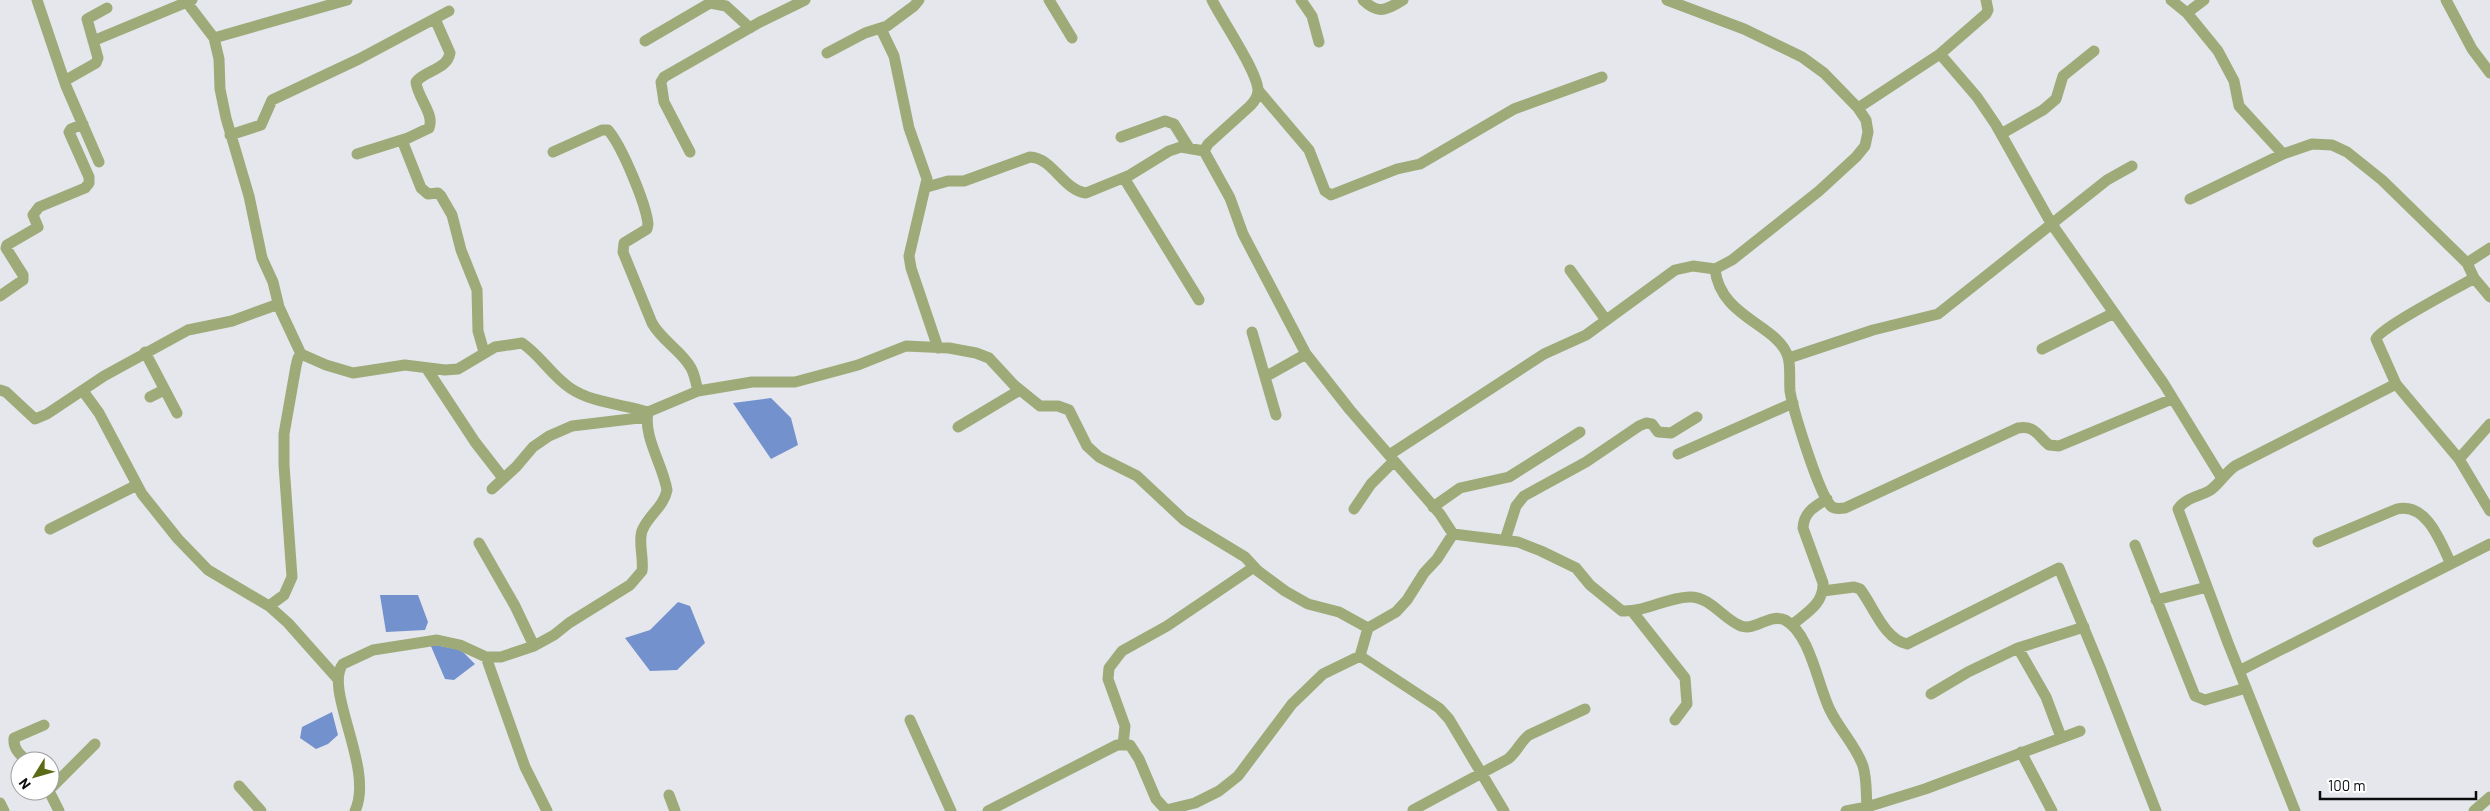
<svg xmlns="http://www.w3.org/2000/svg" width="2490" height="811" font-family="Barlow,sans-serif">
  <style>
    .water { fill: #7391cd }
    .lines { fill: none; stroke-linecap: round; stroke-linejoin: round }
    .minor { stroke: #9eab79; stroke-width: 11 }
  </style>
  <rect width="100%" height="100%" fill="#e5e7ed"/>
  <path class="water" d="M771 398 791 418 798 445 771 459 733 403Z
    M380 595H418L428 622 425 630 386 632Z
    M678 602 690 606 705 643 677 670 650 671 625 638 650 630Z
    M430 644 461 650 475 664 454 680 445 679Z
    M332 712 338 735 328 744 316 749 300 738 302 727Z"/>
  <g class="lines">
    <path class="minor" d="M37 0 66 86 99 162
      M185 0 214 38 219 59 220 89 226 118 249 196 262 258 273 282 279 307
      M1049 0 1072 38
      M1301 0 1312 16 1319 42
      M1363 0C1379 15 1385 10 1403 0
      M2171 0 2187 13 2218 51 2234 81 2239 106 2283 154
      M2446 0 2472 49 2490 73
      M2187 13 2204 0
      M881 29 894 56 909 128 927 179 909 256 911 268 938 348
      M214 38 347 0
      M93 41 192 0
      M645 41 710 3 726 6 750 28
      M827 53 865 33 887 26 914 6 919 0
      M1940 54 1977 97 1996 125 2051 223 2164 384 2221 477
      M66 80 96 63 98 58 87 19 107 8
      M1258 90 1309 150 1325 191 1331 195 1397 169 1420 164 1514 109 1602 77
      M1858 108 1940 54 1986 14 1988 10 1986 0
      M2001 134 2043 110 2056 99 2063 76 2094 51
      M230 135 261 125 272 100 359 59 449 11
      M1121 137 1165 121 1174 124 1189 148
      M402 140 421 188 428 194 438 193 441 196 452 215 461 250 477 290 478 331 484 352
      M553 152 602 130H608C622 146 646 204 648 224L647 229 624 243 623 252 652 323C662 341 682 351 691 368 695 375 696 384 698 391
      M690 152 664 102 661 82 664 77 760 22 805 0
      M357 154 408 138 429 128C435 114 417 97 416 82 425 70 447 70 450 53L435 19
      M1124 178 1199 300
      M927 187 948 181H964L1030 157C1053 158 1063 190 1086 193L1130 175 1169 151 1181 147 1204 151
      M2190 199 2283 154 2312 144 2332 145 2347 152 2382 180 2467 263 2474 278 2490 297
      M2467 263 2490 248
      M1715 269C1720 318 1779 325 1788 357 1791 367 1789 380 1790 391 1793 410 1819 494 1831 506 1835 510 1840 508 1845 508L2018 428C2035 425 2038 436 2049 445L2059 446 2172 399
      M1570 270 1606 320
      M2474 278C2458 288 2381 327 2376 339L2396 384 2459 459 2490 511
      M0 296 23 280V275L6 248 7 245 38 227 33 215 39 207 85 188 89 183V177L69 132 71 129 83 124
      M1252 332 1276 415
      M2042 349 2114 313
      M145 352 177 413
      M1789 358 1873 330 1938 314 2107 180 2132 166
      M427 369 475 442 503 478
      M1265 377 1306 354
      M0 390 6 392 35 419 47 414 104 376 188 330 232 321 273 306 279 307 301 354 326 365 353 373 405 365 445 370 458 369 495 347 522 343C540 355 551 375 570 388 592 403 622 404 648 412
      M83 391 99 413 142 494 178 539 208 570 269 606 288 623 337 678
      M150 397 164 390
      M958 427 1020 390
      M1678 454 1793 403
      M1389 455 1544 354 1586 335 1675 270 1693 266 1715 269 1732 260 1819 191 1856 157 1865 146 1868 132 1866 120 1858 108 1824 73 1802 57 1744 29 1667 0
      M2459 459 2490 424
      M492 489 516 467 533 447 549 436 572 426 647 417
      M1433 507 1460 488 1509 477 1580 432
      M1354 509 1371 484 1394 461
      M50 529 137 485
      M1453 534 1518 542 1541 551 1576 568 1590 585 1622 611C1646 612 1665 598 1689 597 1710 596 1723 619 1741 626 1756 631 1769 613 1785 620 1810 633 1818 686 1830 710 1839 729 1856 746 1863 766 1867 779 1866 794 1867 807L1846 811
      M1505 540 1516 506 1524 496 1586 462 1639 426 1646 423 1652 424 1658 432 1671 433 1697 417
      M2318 542 2397 509C2427 502 2441 543 2451 564
      M479 543 515 606 534 646
      M2135 545 2195 696 2205 700 2246 688
      M1823 591 1854 587 1860 589C1874 607 1884 639 1907 644L2059 568 2100 667 2156 811
      M2156 600 2207 587
      M269 606 284 595 292 577 284 465V434L296 366 298 358 301 354
      M1632 611 1685 678 1687 704 1675 720
      M1792 625C1806 613 1824 604 1823 583L1803 528C1804 512 1814 507 1827 499
      M2018 648 2046 697 2061 737
      M1360 656 1439 708 1449 719 1504 811
      M486 657 525 767 547 811
      M2239 671 2490 544
      M1931 694 1968 672 2018 648 2084 627
      M910 720 951 811
      M1123 745 1125 726 1108 679 1109 668 1122 651 1167 626 1254 567
      M2021 752 2052 811
      M29 761C20 756 13 749 14 738L44 725
      M239 786 261 811
      M50 789 95 744
      M49 791 59 811
      M669 795 675 811
      M0 803 4 811
      M1166 810 1195 803 1219 791 1238 776 1292 704 1323 674 1360 656 1368 628
      M1413 810 1508 759C1517 752 1520 742 1529 735L1585 709
      M355 811C375 769 323 689 343 664L373 650 437 640 460 645 486 657H501L534 646 554 635 569 623 630 585 642 571C644 558 638 542 642 531 648 515 664 507 667 490 663 465 643 437 648 412L698 391 752 382H795L858 365 906 346 949 348 976 353 989 358 1014 385 1040 406H1058L1069 410 1087 446 1099 457 1137 476 1184 520 1245 557 1258 571 1285 591 1308 604 1339 612 1368 628 1396 612 1407 600 1424 573 1437 559 1453 534 1440 514 1350 410 1306 354 1243 234 1230 198 1204 151 1208 144 1250 106C1254 102 1258 96 1258 90 1257 71 1222 20 1212 0
      M988 811 1117 745H1130L1139 759 1156 799 1167 811
      M1868 811 1867 807 1925 789 2080 731
      M2295 811 2228 643 2178 509C2185 498 2198 497 2209 491 2218 486 2224 474 2235 466L2396 384
      M2474 811 2490 797"/>
  </g>
  <g transform="translate(35 776) rotate(233)"><circle r="24" fill="#ffffff" stroke="#9d9e9e"/>
  <path d="M0-4L9 19L0 12L-9 19Z" fill="#5a6a15"/>
  <text y="-8" font-size="14" font-weight="bold" text-anchor="middle" fill="#0b0c0d">N</text>
  </g>
  <path d="M2320 791v8h156v-8" fill="none" stroke="#0b0c0d" stroke-width="2.5"/>
  <text x="2328" y="791" font-size="15" fill="#0b0c0d" stroke="#ffffff" stroke-width="4" paint-order="stroke">100 m</text>
</svg>
